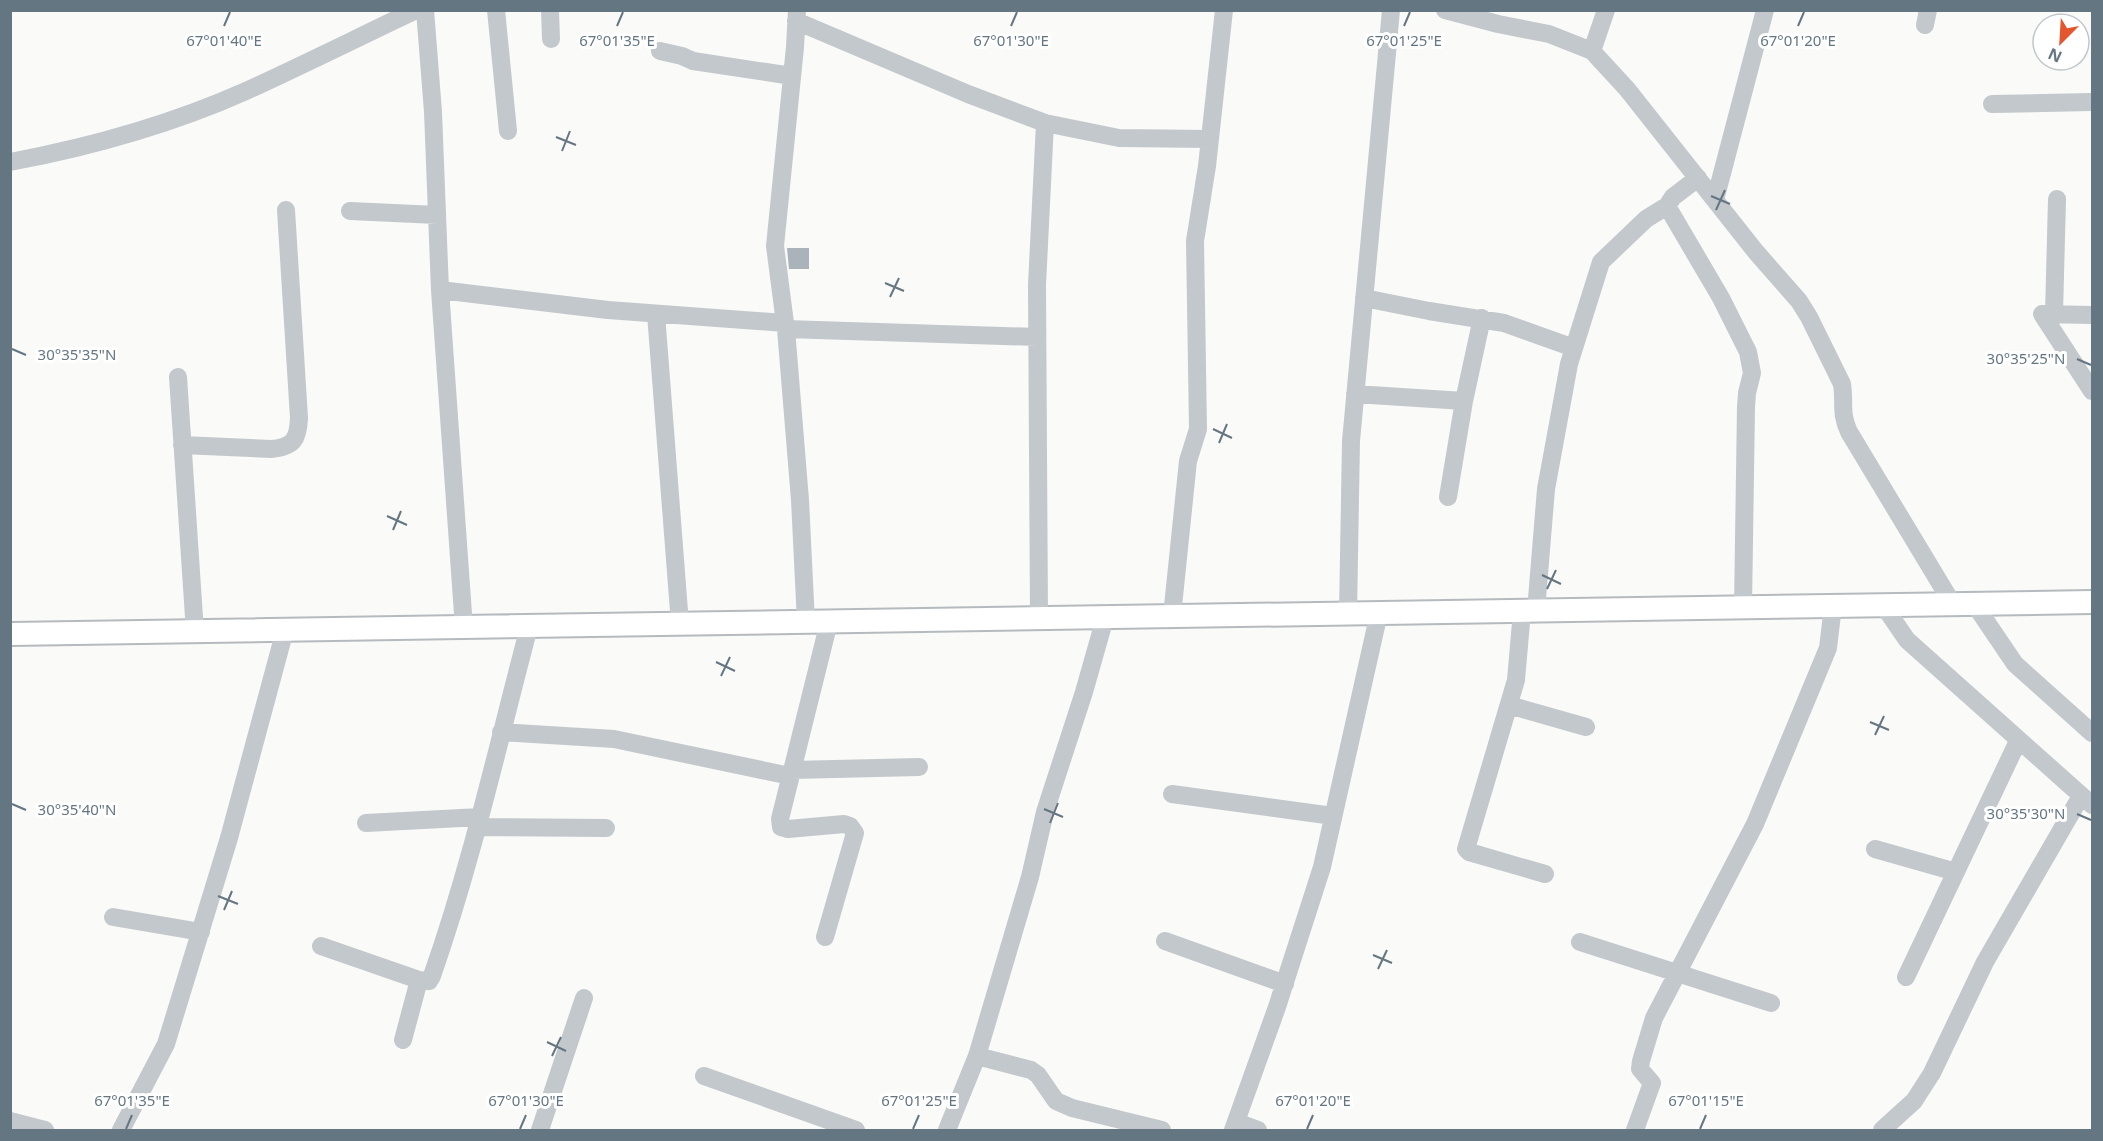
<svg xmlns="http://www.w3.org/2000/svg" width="2103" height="1141" font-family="'Noto Sans',sans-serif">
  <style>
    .building { fill: #aab3b9 }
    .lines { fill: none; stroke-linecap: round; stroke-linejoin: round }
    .major-casing { stroke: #b5babe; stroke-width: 26 }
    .minor { stroke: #c3c8cc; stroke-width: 18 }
    .major { stroke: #fff; stroke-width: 22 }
    .ticks { fill: none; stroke: #657683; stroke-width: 2 }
    .ticks-label { font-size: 15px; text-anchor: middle; fill: #657683; stroke: #fff; stroke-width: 6; stroke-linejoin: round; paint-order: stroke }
  </style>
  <rect width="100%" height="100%" fill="#fafaf8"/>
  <path class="building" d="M787 248H809V269H789Z"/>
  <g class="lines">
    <defs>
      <path id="major" d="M10 634 2092 602"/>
    </defs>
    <use href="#major" class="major-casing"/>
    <path class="minor" d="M425 10 433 112 440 290
      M496 10 508 131
      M550 10 551 39
      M1445 10 1498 24 1549 34 1592 51 1627 89 1756 252 1799 301 1809 317 1842 384C1845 404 1840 413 1849 432L1952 603
      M796 21 968 94 1045 123
      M1925 25 1928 10
      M660 51 682 56 693 61 792 76
      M1592 51 1606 10
      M1992 104 2092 102
      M10 162C90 147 172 124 246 91 303 65 359 37 416 10
      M1715 200 1765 10
      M1667 206 1721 298 1748 352 1752 373 1747 393 1746 407 1743 607
      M350 211 437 215
      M1364 298 1429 311 1504 323 1574 348
      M656 314 680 624
      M2042 314 2092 391
      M2044 314 2092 315
      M2054 314 2057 199
      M785 323 775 246 795 47 797 10
      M178 377 195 632
      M1355 394 1464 401
      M182 445 271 449C294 447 298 439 299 418L286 210
      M1448 497 1464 401 1482 318
      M1973 602 2015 664 2092 733
      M1883 605 1907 640 2092 805
      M1522 611 1516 680 1466 849 1469 852 1545 874
      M1536 611 1546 489 1569 364 1601 262 1646 219 1667 206 1673 197 1698 178
      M1348 614 1351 441 1391 10
      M1172 616 1188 461 1198 429 1195 241 1207 166 1224 10
      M1039 618 1037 285 1045 123 1119 138 1210 139
      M806 622 800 500 786 329 1037 337
      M464 628 440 290 608 310 785 323 786 329
      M1509 705 1586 727
      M501 732 614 739 790 776
      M792 770 919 767
      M1172 794 1333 816
      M366 823 480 817
      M477 827 606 828
      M1875 849 1956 872
      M113 917 201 932
      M825 937 855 833 850 826 844 824 788 829 781 827 780 819 829 622
      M1165 941 1285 984
      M1580 942 1771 1003
      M321 946 419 980 429 981 432 976C472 862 498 744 529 627
      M1906 977 2018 741
      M403 1040 419 980
      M977 1056 1031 1070 1038 1075 1056 1101 1072 1108 1162 1130
      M704 1076 856 1130
      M10 1121 45 1130
      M1236 1122 1258 1130
      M121 1130 166 1044 229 838 285 630
      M540 1130 584 998
      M947 1130 977 1056 1030 877 1045 812 1084 692 1105 618
      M1233 1130 1277 1007 1322 867 1379 613
      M1635 1130 1652 1083 1640 1069 1641 1061 1654 1018 1755 824 1828 648 1833 606
      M1882 1130 1914 1101 1932 1073 1985 962 2081 796"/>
    <use href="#major" class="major"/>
  </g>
  <path class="ticks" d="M224 26 230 12M617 26 623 12M1011 26 1017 12M1404 26 1410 12M1798 26 1804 12M556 137 576 145M562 151 570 131M1711 196 1730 204M1716 210 1725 190M885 283 904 291M890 297 899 278M12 349 26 355M2077 359 2091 365M1213 429 1232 438M1219 443 1227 424M387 516 407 525M393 530 401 511M1542 575 1561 584M1547 589 1556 570M716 662 735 671M721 676 730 657M1870 722 1889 730M1875 735 1884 716M12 804 26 810M1044 809 1063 817M2077 814 2091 820M1050 823 1058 803M218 896 238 904M224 910 232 891M1373 955 1392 963M1378 969 1387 950M547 1042 566 1051M552 1056 561 1037M126 1129 132 1115M520 1129 526 1115M913 1129 919 1115M1307 1129 1313 1115M1700 1129 1706 1115"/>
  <g class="ticks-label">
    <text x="617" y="46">67°01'35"E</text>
    <text x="1011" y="46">67°01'30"E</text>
    <text x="1798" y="46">67°01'20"E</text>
    <text x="224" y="46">67°01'40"E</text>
    <text x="1404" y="46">67°01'25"E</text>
    <text x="77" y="360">30°35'35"N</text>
    <text x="2026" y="364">30°35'25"N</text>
    <text x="77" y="815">30°35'40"N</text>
    <text x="2026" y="819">30°35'30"N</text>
    <text x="132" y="1106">67°01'35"E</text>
    <text x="526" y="1106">67°01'30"E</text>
    <text x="919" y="1106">67°01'25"E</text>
    <text x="1313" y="1106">67°01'20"E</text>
    <text x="1706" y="1106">67°01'15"E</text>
  </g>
  <rect width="2103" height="1141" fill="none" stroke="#657683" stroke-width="24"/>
  <g transform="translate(2061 42) rotate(204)"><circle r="28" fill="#ffffff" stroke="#c1c8cd" stroke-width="1.5"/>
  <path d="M0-4.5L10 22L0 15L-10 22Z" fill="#e4572e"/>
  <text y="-9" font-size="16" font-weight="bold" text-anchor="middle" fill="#657683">N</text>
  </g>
</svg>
